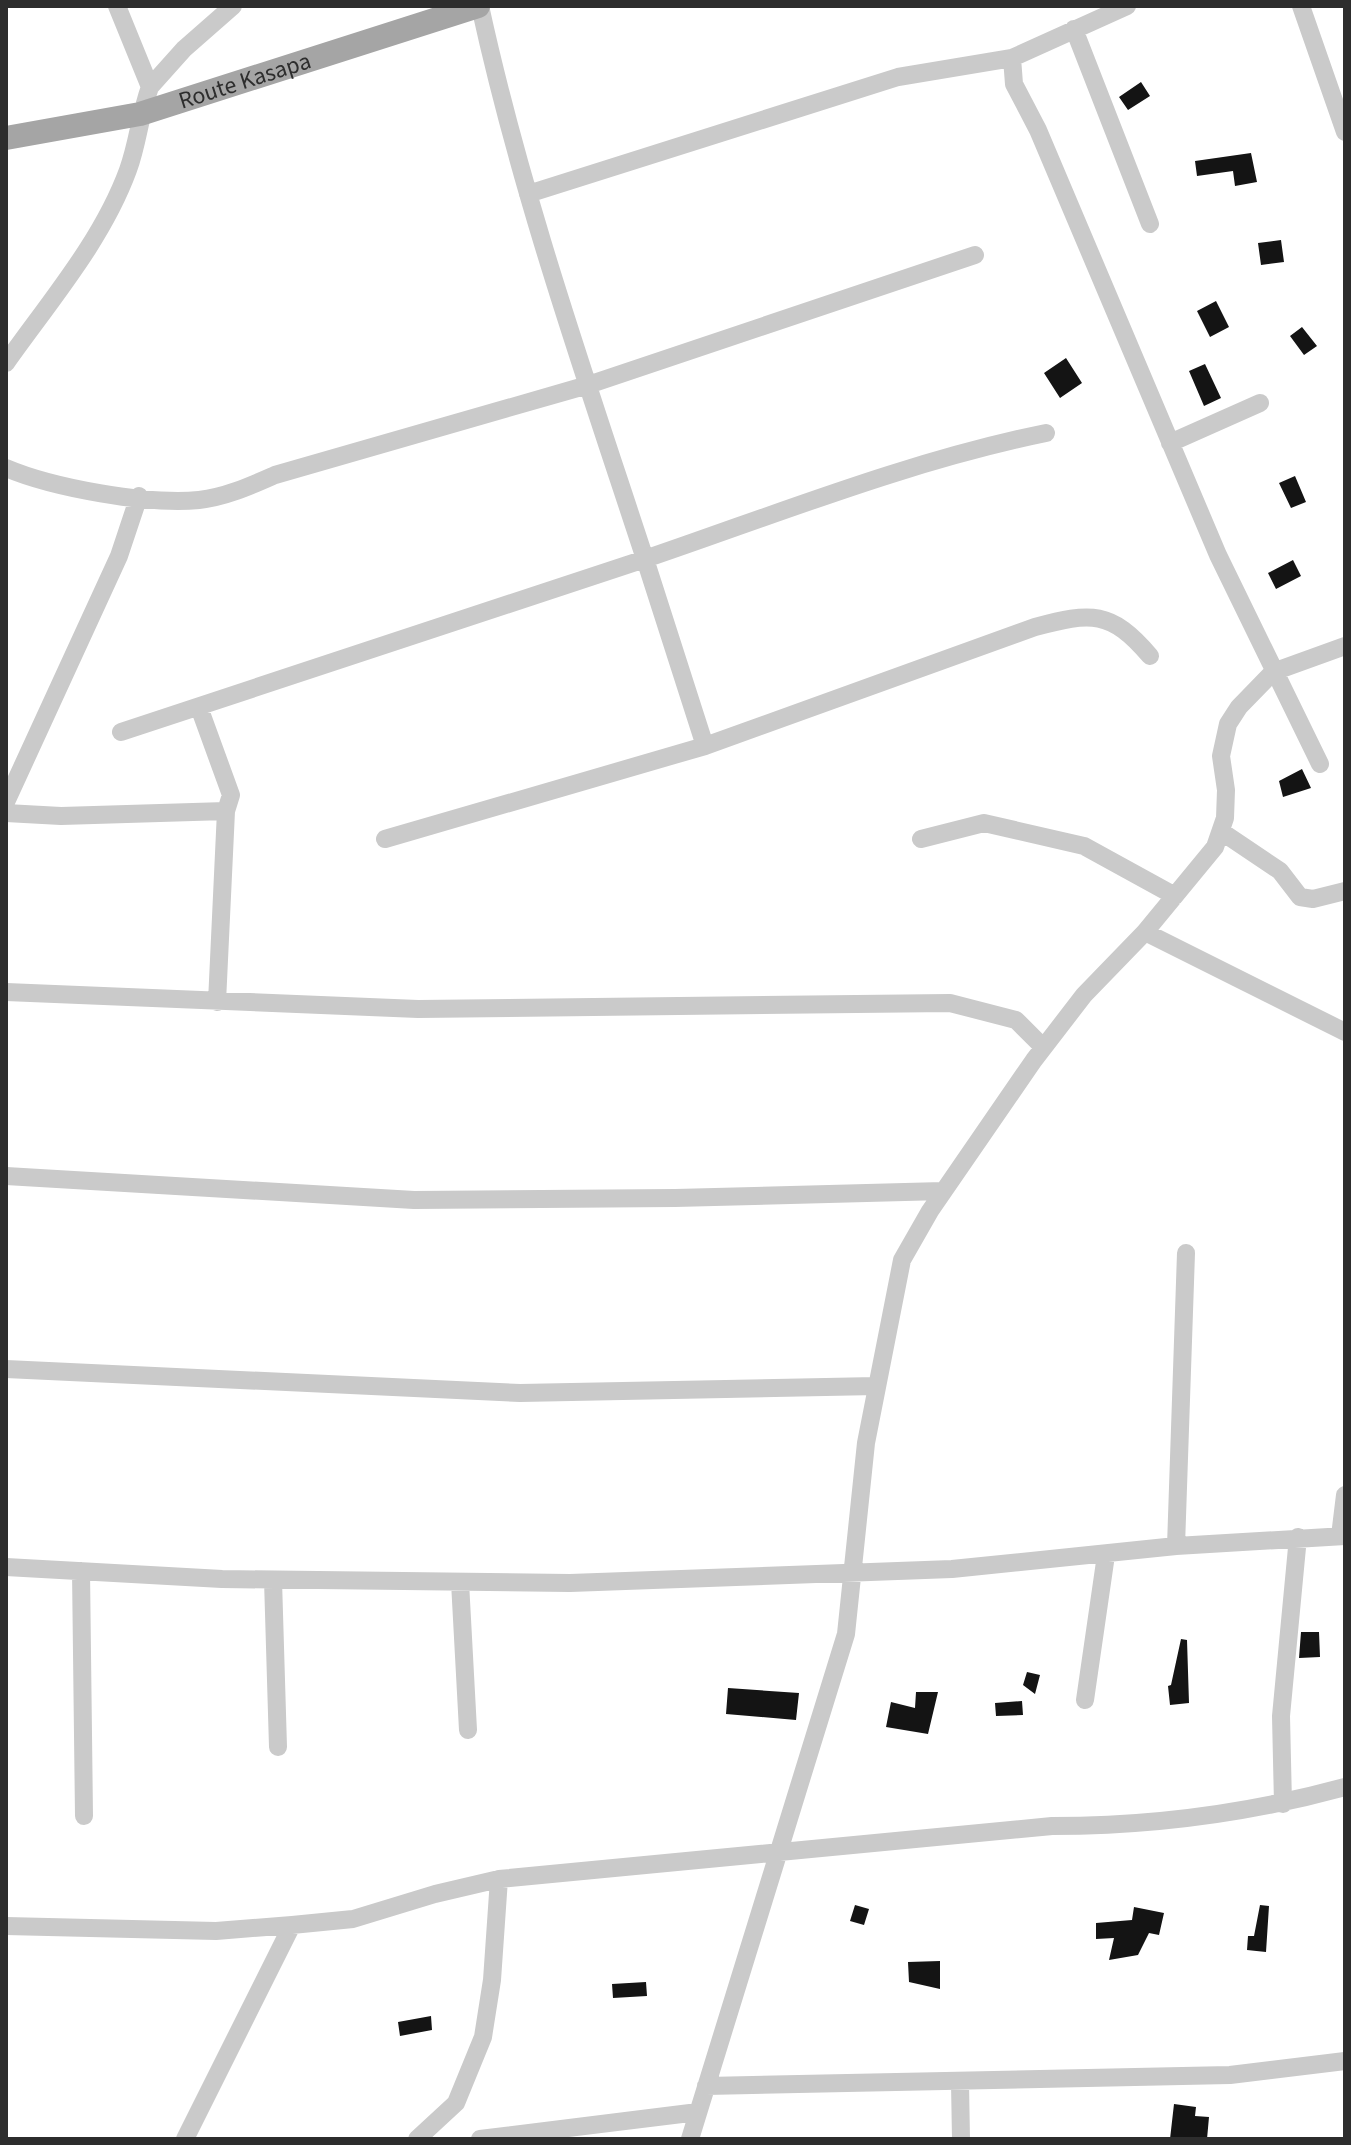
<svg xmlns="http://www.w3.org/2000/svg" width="1351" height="2145" font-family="'Source Sans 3',sans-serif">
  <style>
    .building { fill: #141414 }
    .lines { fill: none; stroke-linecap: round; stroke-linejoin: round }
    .minor { stroke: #cacaca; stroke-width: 18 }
    .major { stroke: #a5a5a5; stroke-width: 24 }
    .labels { text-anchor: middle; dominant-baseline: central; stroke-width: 8; stroke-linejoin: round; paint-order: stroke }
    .street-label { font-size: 24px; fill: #2d2d2d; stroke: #fff }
  </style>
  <rect width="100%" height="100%" fill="#fff"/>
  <path class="building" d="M1141 82 1150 96 1128 110 1119 97Z
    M1251 153 1257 182 1235 186 1233 171 1197 176 1195 161Z
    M1281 240 1284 262 1261 265 1258 243Z
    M1216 301 1229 327 1210 337 1197 311Z
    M1302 327 1317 346 1304 355 1290 336Z
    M1066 358 1082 383 1060 398 1044 373Z
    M1205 364 1221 398 1204 406 1189 371Z
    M1295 476 1306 502 1291 508 1279 483Z
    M1293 560 1301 576 1276 589 1268 573Z
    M1302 769 1311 788 1283 797 1279 781Z
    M1301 1632H1319L1320 1657 1299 1658Z
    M1181 1639 1187 1640 1189 1703 1170 1705 1168 1686 1171 1685Z
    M1027 1672 1040 1675 1035 1694 1023 1685Z
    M728 1688 799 1693 796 1720 726 1714Z
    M916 1692H938L928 1734 886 1727 891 1702 915 1708Z
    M1022 1701 1023 1715 996 1716 995 1703Z
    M855 1905 869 1909 864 1925 850 1921Z
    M1260 1905 1269 1906 1266 1952 1247 1950 1248 1936H1254Z
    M1134 1907 1164 1913 1159 1935 1149 1933 1138 1955 1109 1960 1114 1938 1096 1939V1923L1132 1920Z
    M940 1961V1989L909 1982 908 1962Z
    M646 1982 647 1996 613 1998 612 1984Z
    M431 2016 432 2030 400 2036 398 2022Z
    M1174 2104 1196 2107 1195 2116 1209 2117 1207 2139H1170Z"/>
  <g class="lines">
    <path class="minor" d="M480 6C521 194 585 376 645 559 777 514 909 461 1046 433
      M1301 6 1345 132
      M1074 29 1150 224
      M1012 58 1014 84 1038 130 1218 555 1320 764
      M150 87 184 49 233 6
      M528 194 898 77 1012 58 1127 6
      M6 363C49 302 102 241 128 170 138 143 140 114 150 87L117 6
      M1170 443 1260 403
      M6 468C53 488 148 505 199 500 226 497 250 486 275 475L588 385 975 255
      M199 707 231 795 226 811 217 1002
      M121 732 645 559 705 746
      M6 802 119 556 139 496
      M6 813 61 816 226 811
      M1222 832 1280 871 1300 897 1313 899 1345 891
      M385 839 705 746 1035 627C1091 612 1111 610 1150 656
      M921 839 984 823 1084 846 1175 896
      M1145 932 1345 1032
      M6 992 418 1009 950 1003 1016 1020 1043 1047
      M6 1176 414 1200 675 1198 943 1191
      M6 1369 520 1393 876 1386
      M1340 1536 1345 1495
      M1176 1546 1186 1253
      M6 1567 222 1579 570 1583 952 1569 1176 1546 1345 1536
      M81 1571 84 1816
      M273 1580 278 1747
      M460 1582 468 1730
      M1085 1700 1106 1555
      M1283 1804 1281 1716 1298 1537
      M6 1926 216 1931 292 1925 353 1919 435 1894 499 1879 1052 1826C1151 1826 1250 1813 1345 1787
      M960 2083 961 2139
      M706 2086 1230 2075 1345 2061
      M185 2139 292 1925
      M417 2139 456 2103 483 2037 492 1980 499 1879
      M480 2139 698 2112
      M690 2139 846 1634 866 1443 902 1260 930 1211 1034 1060 1084 995 1145 932 1215 847 1225 818 1226 790 1221 756 1228 724 1239 707 1273 672 1345 646"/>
    <path class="major" id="s1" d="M6 138 140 114 478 6"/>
  </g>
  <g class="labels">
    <g class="street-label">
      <text stroke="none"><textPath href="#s1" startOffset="246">Route Kasapa</textPath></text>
    </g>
  </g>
  <rect width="1351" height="2145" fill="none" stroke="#2d2d2d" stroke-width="16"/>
</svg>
